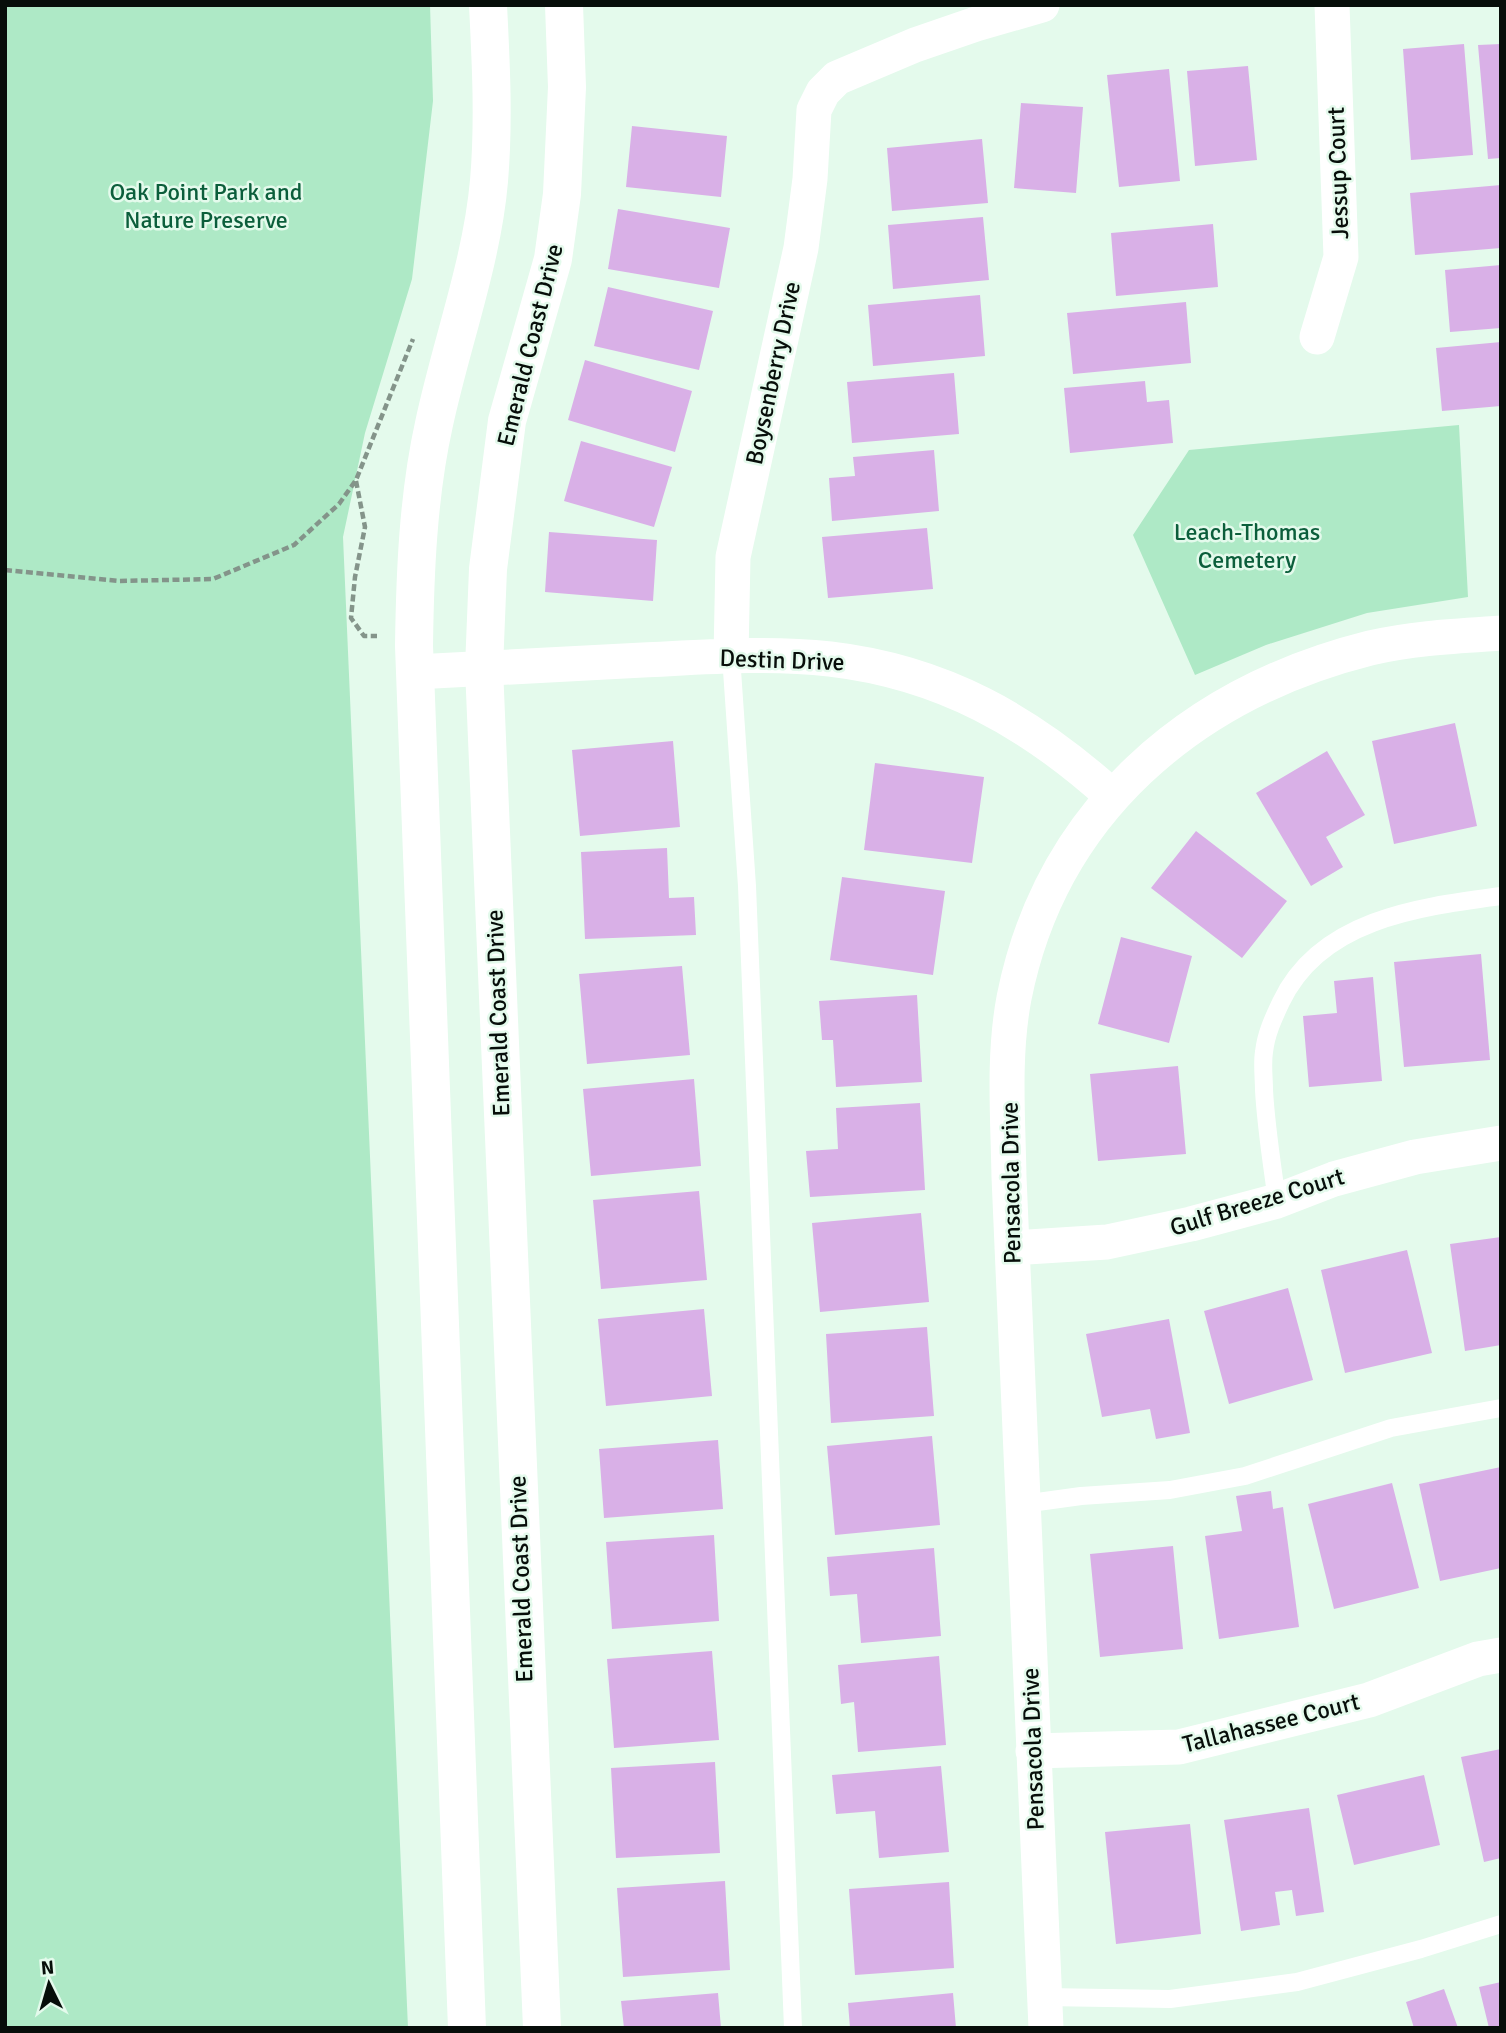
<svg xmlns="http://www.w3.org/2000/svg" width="1506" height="2033" font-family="Signika,sans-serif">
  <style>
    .green { fill: #aee9c6 }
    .building { fill: #d9b0e7 }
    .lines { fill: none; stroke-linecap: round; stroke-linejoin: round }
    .path { stroke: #84948a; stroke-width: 4.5; stroke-dasharray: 7 3.5; stroke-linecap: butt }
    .service { stroke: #fff; stroke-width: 18 }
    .minor { stroke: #fff; stroke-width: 35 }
    .tertiary { stroke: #fff; stroke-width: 38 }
    .labels { text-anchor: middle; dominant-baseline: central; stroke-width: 5; stroke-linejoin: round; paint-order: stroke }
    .street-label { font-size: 24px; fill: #070e0a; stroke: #e4faec }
    .park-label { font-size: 24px; fill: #0b5e3b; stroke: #e4faec }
  </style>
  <rect width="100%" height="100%" fill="#e4faec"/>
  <path class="green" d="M5 5H430L433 101 412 279 365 433 343 537 408 2028H5Z
    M1459 425 1468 597 1367 613 1266 645 1195 675 1133 535 1189 450Z"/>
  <path class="building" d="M1464 44 1473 155 1411 160 1403 49Z
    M1501 44V158L1488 159 1478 45Z
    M1248 66 1257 160 1195 166 1187 71Z
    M1169 69 1180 181 1119 187 1107 75Z
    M1021 103 1083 107 1076 193 1014 188Z
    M632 126 727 136 721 197 626 187Z
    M982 139 988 203 892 211 887 148Z
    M1501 185V248L1415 255 1410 193Z
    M618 209 730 228 719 288 608 269Z
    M983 217 989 280 893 289 888 225Z
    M1213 224 1218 287 1116 296 1111 233Z
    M1501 265V328L1450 332 1445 270Z
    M608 287 713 311 699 370 594 346Z
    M980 295 985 356 873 366 868 305Z
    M1186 302 1191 363 1073 374 1067 313Z
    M1501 342V406L1442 411 1436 348Z
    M585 360 692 391 675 452 568 420Z
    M954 373 959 434 852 443 847 382Z
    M1145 381 1147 402 1169 400 1173 443 1070 453 1064 388Z
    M581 441 672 467 654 527 564 501Z
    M934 450 939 511 832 521 829 478 855 476 853 457Z
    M927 528 933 589 828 598 822 537Z
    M549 532 657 540 653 601 545 592Z
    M1455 723 1477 826 1394 844 1372 741Z
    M673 741 680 827 580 836 572 750Z
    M1327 751 1365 815 1326 837 1343 867 1311 886 1256 793Z
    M875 763 984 777 972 863 864 850Z
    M1196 831 1287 901 1242 958 1151 888Z
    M667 848 669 898 694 897 696 935 585 939 581 852Z
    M842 877 945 891 933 975 830 960Z
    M1121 937 1192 956 1169 1043 1098 1024Z
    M1481 954 1490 1060 1404 1067 1394 962Z
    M682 966 690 1055 587 1064 579 974Z
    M1373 977 1382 1081 1309 1087 1303 1016 1337 1013 1334 981Z
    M917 995 922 1082 836 1087 833 1040H822L819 1001Z
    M1178 1066 1186 1154 1098 1161 1090 1074Z
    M694 1079 701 1166 591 1176 583 1089Z
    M920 1103 925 1190 810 1197 806 1151 838 1149 836 1108Z
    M699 1191 707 1280 601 1289 593 1200Z
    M921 1213 929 1302 820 1312 812 1223Z
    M1501 1237V1345L1465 1351 1450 1244Z
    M1407 1250 1432 1353 1345 1373 1321 1270Z
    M1288 1288 1313 1380 1229 1404 1204 1311Z
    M704 1309 712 1396 606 1406 598 1319Z
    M1169 1319 1190 1433 1156 1439 1150 1409 1102 1417 1086 1334Z
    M927 1327 934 1416 831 1423 826 1334Z
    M932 1436 940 1525 835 1535 827 1446Z
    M718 1440 723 1509 604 1518 599 1449Z
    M1501 1467V1568L1440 1581 1419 1484Z
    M1392 1483 1419 1588 1334 1609 1308 1504Z
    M1271 1491 1273 1509 1283 1507 1299 1627 1219 1639 1205 1536 1242 1531 1236 1496Z
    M714 1535 719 1621 612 1629 606 1542Z
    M1173 1546 1183 1649 1100 1657 1090 1554Z
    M934 1548 941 1636 861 1643 857 1594 830 1596 827 1557Z
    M712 1651 719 1740 614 1748 607 1659Z
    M939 1656 946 1745 858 1752 854 1702 841 1704 838 1665Z
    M1501 1749V1858L1484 1862 1461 1757Z
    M715 1762 720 1853 616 1858 611 1768Z
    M941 1766 949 1852 879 1858 875 1811 836 1814 832 1775Z
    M1424 1775 1440 1845 1354 1865 1337 1795Z
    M1309 1808 1324 1912 1296 1916 1292 1890 1275 1892 1280 1925 1241 1931 1224 1820Z
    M1190 1824 1201 1934 1116 1944 1105 1832Z
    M725 1881 730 1970 623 1977 617 1888Z
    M949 1882 954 1968 855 1975 849 1889Z
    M1501 1982V2028H1489L1479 1987Z
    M1444 1989 1458 2028H1414L1406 2002Z
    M718 1993 721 2028H624L621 2001Z
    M953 1993 956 2028H850L848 2003Z"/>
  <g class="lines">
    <path class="path" d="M356 481 365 527 355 577 351 618 364 636H377
      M5 570 119 581 213 579 294 545 339 504 356 480 413 339"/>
    <path class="service" d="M731 656 747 886 793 2028
      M1277 1201C1272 1164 1266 1127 1264 1090 1264 1078 1262 1064 1264 1052 1266 1034 1273 1019 1281 1002 1320 919 1419 907 1501 896
      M1023 1504 1081 1496 1170 1490 1245 1476 1391 1428 1501 1408
      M1044 1997 1170 1999 1297 1982 1421 1949 1501 1924"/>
    <path class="minor" d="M1317 337 1341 257 1332 5
      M731 656 733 557 801 248 810 179 814 110 823 92 837 78 915 45 976 24 1042 5
      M415 672C491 668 567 664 643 660 705 657 768 652 830 659 942 672 1029 721 1112 796
      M1012 1248 1107 1242 1191 1224 1277 1201 1334 1179 1415 1157 1501 1143
      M1033 1751 1179 1747 1369 1700 1478 1659 1501 1655
      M1046 2028 1009 1177C1008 1118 1003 1056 1014 998 1051 812 1191 693 1370 648 1413 638 1457 636 1501 633"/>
    <path class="tertiary" d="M467 2028 414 646C415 573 418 496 434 424 451 344 482 262 489 181 494 123 491 63 488 5
      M542 2028 484 668 488 569 507 421 553 259 562 194 567 87 564 5"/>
  </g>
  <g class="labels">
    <g class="street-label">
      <text transform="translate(1338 173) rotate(-92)">Jessup Court</text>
      <text transform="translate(530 345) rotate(-76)">Emerald Coast Drive</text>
      <text transform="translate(773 373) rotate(-78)">Boysenberry Drive</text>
      <text transform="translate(782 660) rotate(2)">Destin Drive</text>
      <text transform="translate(498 1013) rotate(-92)">Emerald Coast Drive</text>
      <text transform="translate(1011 1183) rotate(-91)">Pensacola Drive</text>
      <text transform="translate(1257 1202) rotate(-17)">Gulf Breeze Court</text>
      <text transform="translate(521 1579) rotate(-92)">Emerald Coast Drive</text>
      <text transform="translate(1271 1723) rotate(-14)">Tallahassee Court</text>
      <text transform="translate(1033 1749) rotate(-92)">Pensacola Drive</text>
    </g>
    <g class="park-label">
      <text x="206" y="192">Oak Point Park and<tspan x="206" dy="28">Nature Preserve</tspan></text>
      <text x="1247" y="532">Leach-Thomas<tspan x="1247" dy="28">Cemetery</tspan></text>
    </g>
  </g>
  <rect width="1506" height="2033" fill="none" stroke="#070e0a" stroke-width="14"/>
  <g transform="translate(49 1984) rotate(355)" stroke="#e4faec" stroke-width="5" paint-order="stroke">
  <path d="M0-5L12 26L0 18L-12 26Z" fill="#070e0a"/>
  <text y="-10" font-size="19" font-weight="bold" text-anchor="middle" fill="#070e0a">N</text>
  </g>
</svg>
